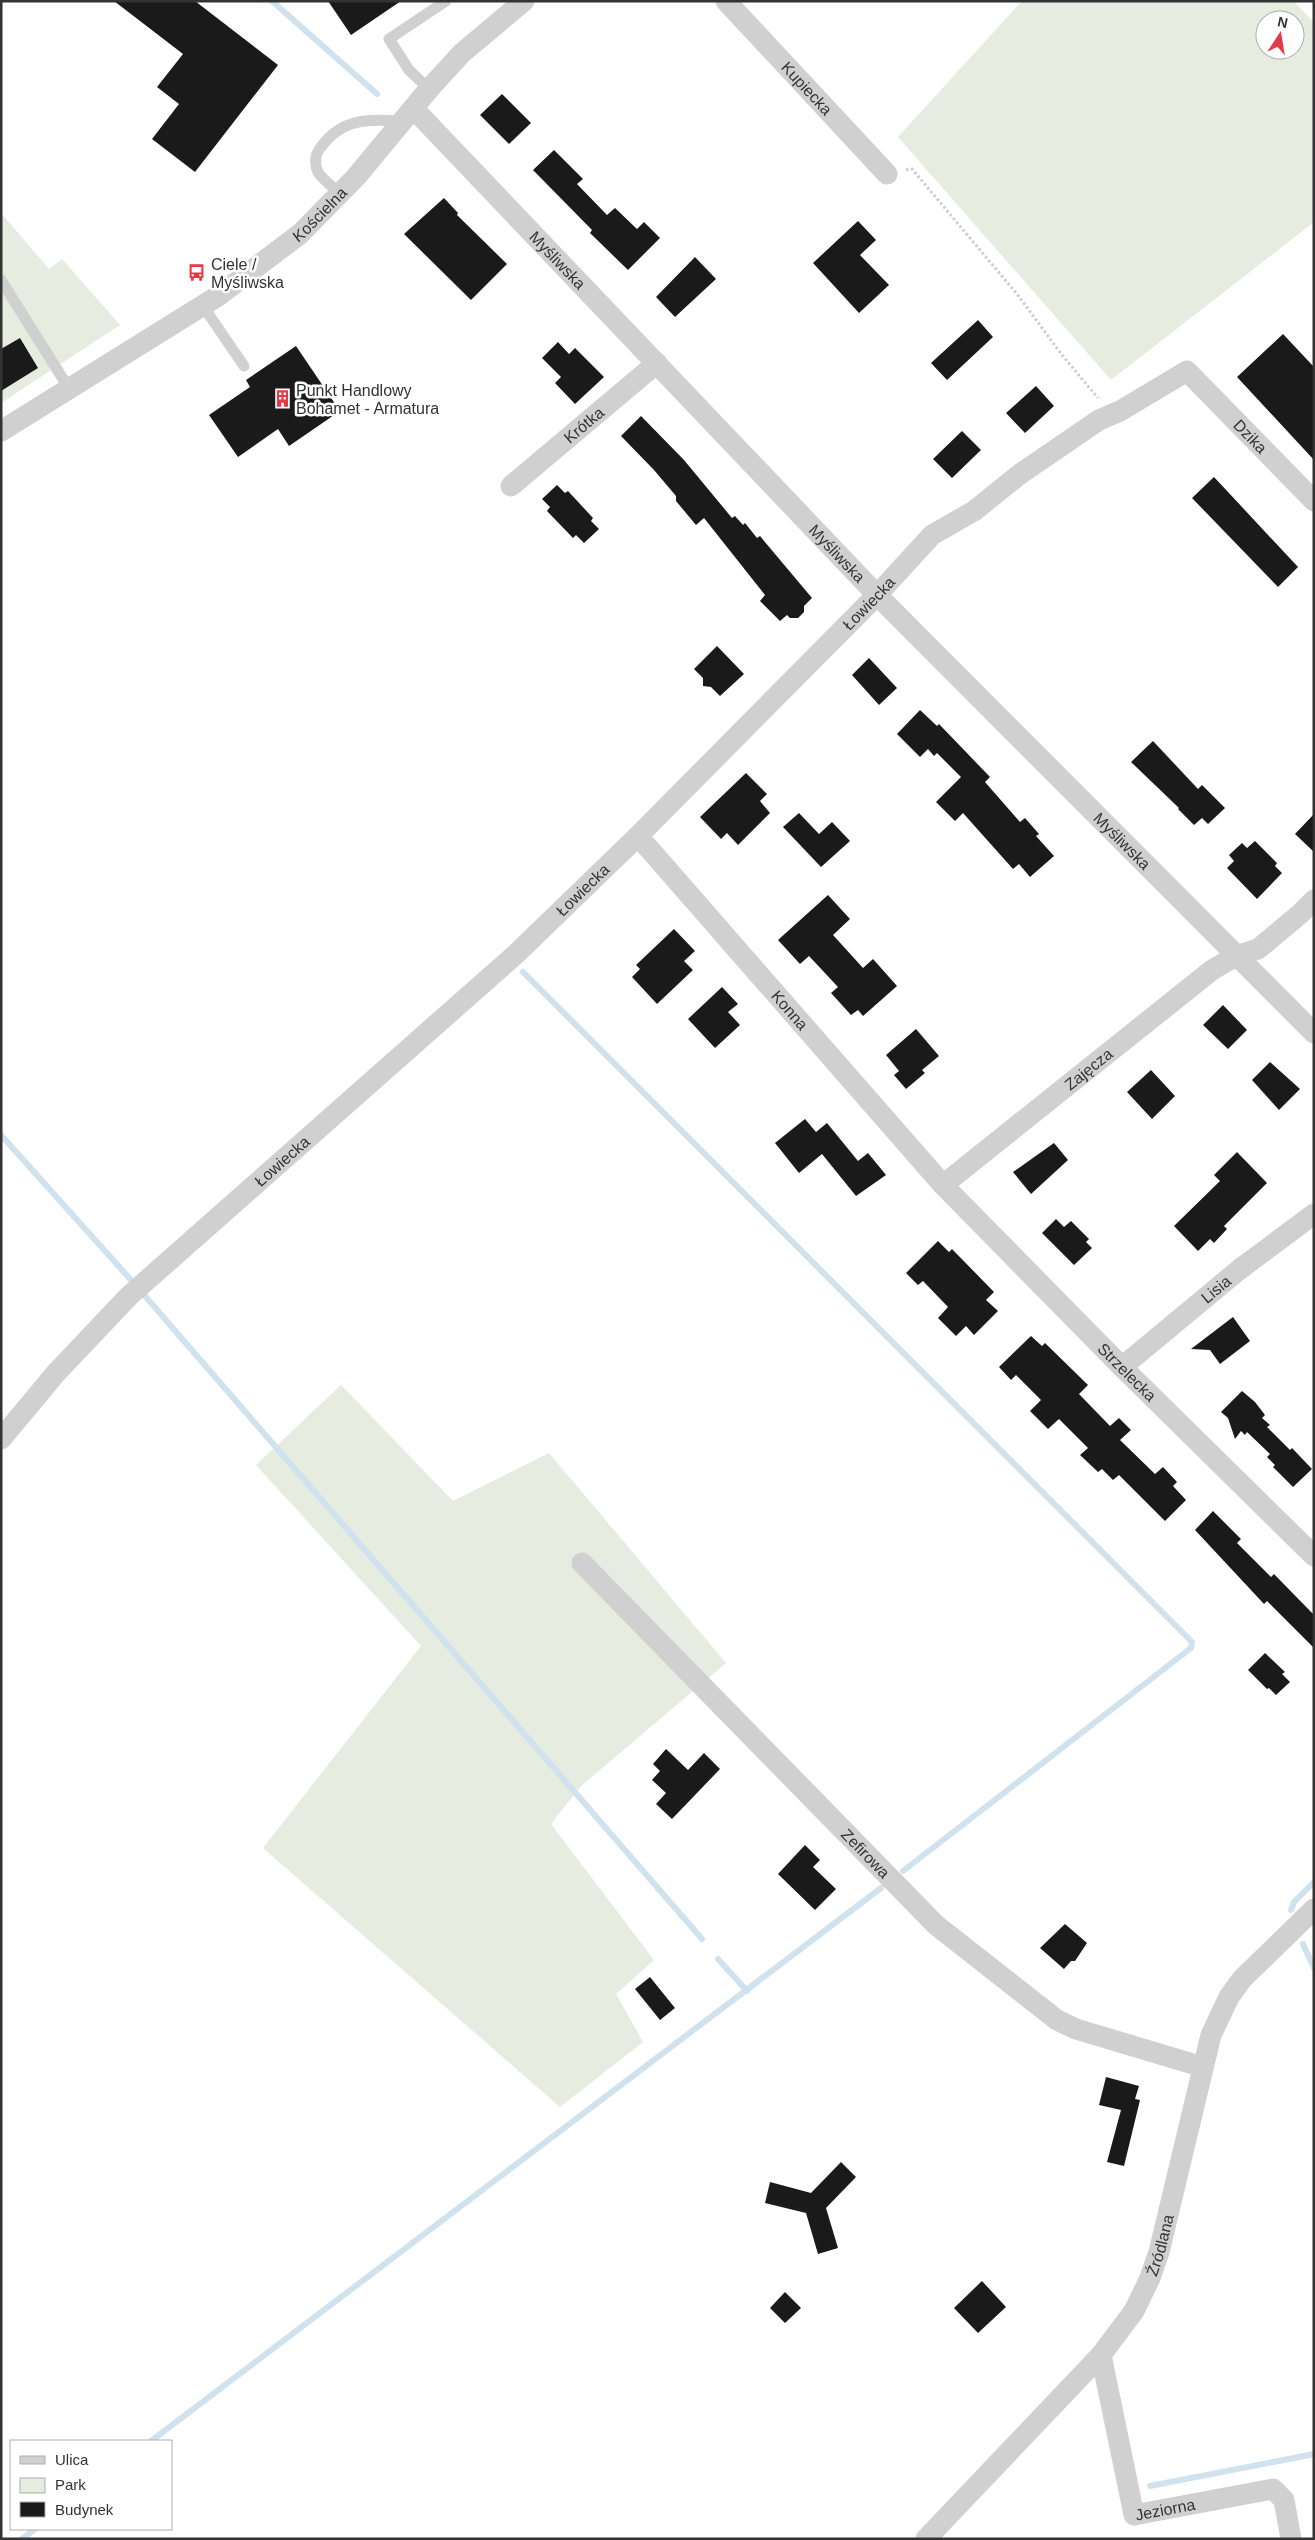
<svg xmlns="http://www.w3.org/2000/svg" width="1315" height="2540" font-family="Arial,sans-serif">
  <style>
    .green { fill: #e6ecdf; fill-rule: evenodd }
    .lines { fill: none; stroke-linecap: round; stroke-linejoin: round }
    .stream { stroke: #cfe2ee; stroke-width: 6 }
    .building { fill: #1a1a1a }
    .path { stroke: #cdcdcd; stroke-width: 3; stroke-dasharray: 2.5 2.5; stroke-linecap: butt }
    .service { stroke: #d0d0d0; stroke-width: 11 }
    .minor { stroke: #d0d0d0; stroke-width: 21 }
    .labels { text-anchor: middle; dominant-baseline: central; stroke-width: 5; stroke-linejoin: round; paint-order: stroke }
    .street-label { font-size: 16px; fill: #333; stroke: #fff }
    .poi-label { font-size: 16px; fill: #333; stroke: #fff; text-anchor: start }
  </style>
  <rect width="100%" height="100%" fill="#fff"/>
  <path class="green" d="M1024 1H1294L1314 23V222L1111 380 898 137 1020 3ZM1265 20H1295V50H1265Z
    M1 213 49 269 62 259 120 325 1 403Z
    M341 1385 453 1501 549 1453 726 1663 581 1786 551 1824 654 1960 616 1994 643 2042 560 2107 263 1848 421 1646 256 1465Z"/>
  <g class="lines">
    <path class="stream" d="M272 1 377 94
      M523 972 1192 1642 1191 1648 903 1871
      M1 1135 131 1280
      M145 1296 702 1939
      M1291 1910 1294 1902 1314 1882
      M1303 1944 1314 1968
      M718 1959 747 1991
      M151 2441 881 1888
      M1150 2486 1314 2454
      M22 2539 35 2529"/>
  </g>
  <path class="building" d="M114 1H195L278 65 195 172 152 139 179 104 157 87 183 54Z
    M328 1H401L351 35Z
    M502 94 531 123 509 144 480 115Z
    M554 150 583 179 577 184 607 215 615 208 637 229 644 222 660 238 628 270 590 233 592 230 533 170Z
    M444 198 458 213 457 215 507 264 471 300 404 234Z
    M858 221 876 240 860 255 889 285 859 313 813 263Z
    M695 257 716 279 675 317 656 297Z
    M978 320 993 337 947 380 931 363Z
    M1283 334 1314 367V460L1237 377Z
    M20 338 38 368 1 391V349Z
    M558 342 569 354 575 348 604 377 575 404 555 383 561 377 542 358Z
    M296 346 340 411 289 446 278 429 238 457 209 415 250 387 246 380Z
    M1036 386 1054 406 1025 433 1006 413Z
    M641 416 684 460 732 518 735 516 743 525 745 523 757 538 760 536 812 598 804 606V612L798 618H790L787 615 780 621 760 601 765 595 704 518 696 525 676 501V496L654 470 621 436Z
    M962 431 981 450 952 478 933 459Z
    M1214 477 1298 567 1278 587 1192 498Z
    M557 485 565 493 568 491 593 518 591 521 599 529 584 543 576 535 573 538 547 511 550 507 542 499Z
    M717 646 744 674 720 696 711 687 703 686V678L694 669Z
    M869 658 897 688 879 705 852 675Z
    M920 710 937 726 939 724 990 777 985 782 1020 822 1025 818 1039 834 1036 836 1054 856 1030 877 1019 864 1013 869 963 813 955 821 936 802 961 777 937 753 934 756 928 749 920 757 897 734Z
    M1153 741 1198 789 1202 785 1225 808 1208 824 1202 818 1194 825 1178 809 1179 808 1131 762Z
    M746 773 767 794 760 801 770 813 738 845 727 833 721 839 700 817Z
    M799 813 819 834 832 822 850 841 821 867 783 827Z
    M1314 814V852L1295 834Z
    M1255 841 1277 863 1275 866 1282 873 1257 899 1227 868 1234 861 1229 855 1242 843 1247 848Z
    M828 895 850 919 833 935 863 968 873 959 897 986 863 1016 858 1010 851 1015 831 993 838 987 809 956 800 964 778 940Z
    M674 929 695 951 684 961 693 970 657 1004 632 977 640 969 636 965Z
    M722 987 738 1004 728 1012 740 1025 715 1048 688 1019Z
    M1223 1005 1247 1030 1228 1049 1203 1025Z
    M916 1029 939 1056 922 1070 925 1073 906 1089 894 1075 899 1071 886 1055Z
    M1270 1062 1300 1089 1279 1110 1252 1080Z
    M1151 1070 1175 1096 1152 1119 1127 1092Z
    M805 1119 816 1132 827 1123 858 1161 868 1153 886 1175 856 1196 822 1154 799 1173 775 1143Z
    M1054 1143 1068 1160 1031 1194 1013 1172Z
    M1237 1152 1267 1183 1224 1226 1227 1229 1214 1243 1210 1239 1198 1251 1174 1226 1220 1181 1214 1175Z
    M1056 1219 1064 1227 1071 1221 1089 1239 1086 1242 1092 1248 1074 1265 1042 1233Z
    M938 1241 949 1252 952 1249 994 1292 986 1300 998 1311 974 1335 966 1326 956 1336 938 1318 948 1307 923 1281 918 1285 906 1273Z
    M1233 1317 1250 1341 1220 1364 1210 1350 1191 1349Z
    M1031 1336 1042 1346 1045 1343 1088 1385 1079 1394 1110 1426 1119 1418 1131 1430 1120 1440 1155 1474 1163 1467 1177 1482 1173 1486 1186 1500 1165 1521 1119 1475 1113 1480 1102 1469 1098 1472 1080 1455 1088 1448 1059 1419 1048 1429 1030 1411 1041 1400 1016 1375 1011 1380 999 1367Z
    M1242 1391 1255 1402 1265 1415 1262 1418 1270 1425 1267 1427 1290 1450 1292 1448 1312 1469 1293 1487 1273 1467 1275 1465 1267 1457 1270 1454 1247 1432 1245 1435 1241 1431 1235 1439 1228 1418 1221 1412Z
    M1213 1511 1241 1539 1237 1543 1271 1577 1274 1574 1314 1615V1648L1267 1601 1264 1604 1195 1530Z
    M1265 1653 1285 1672 1282 1674 1290 1682 1276 1695 1269 1688 1267 1689 1248 1670Z
    M666 1749 688 1770 704 1753 720 1769 672 1819 656 1804 666 1793 652 1780 660 1771 653 1764Z
    M805 1845 820 1860 813 1867 836 1889 815 1910 778 1874Z
    M1065 1924 1087 1943 1075 1961H1071L1064 1969 1040 1948Z
    M650 1977 675 2008 660 2020 635 1989Z
    M1106 2077 1139 2086 1135 2099 1140 2100 1124 2166 1107 2162 1121 2110 1099 2105Z
    M841 2162 856 2177 826 2208 838 2248 818 2254 806 2213 765 2203 770 2182 811 2193Z
    M982 2281 1006 2307 978 2333 954 2308Z
    M785 2292 801 2308 785 2323 770 2308Z"/>
  <g class="lines">
    <path class="path" d="M906 170 912 169 1017 294 1062 355 1098 398"/>
    <path class="service" d="M429 89 409 70 389 39 446 1
      M340 194C334 188 326 182 320 175 314 167 314 155 321 147 342 118 369 119 401 121
      M1 280 70 390
      M203 306 244 366"/>
    <g class="minor">
      <path id="s1" d="M726 1 887 174"/>
      <path id="s2" d="M413 108 877 595 1314 1033"/>
      <path id="s3" d="M1 431 218 296 300 234 356 177 429 89 462 53 524 1"/>
      <path id="s4" d="M511 486 657 363"/>
      <path id="s5" d="M638 836 943 1185 1122 1367 1314 1556"/>
      <path id="s6" d="M943 1185 1212 970 1236 956 1258 949 1300 914 1314 900"/>
      <path id="s7" d="M1122 1367 1240 1269 1314 1214"/>
      <path id="s8" d="M1 1439 56 1373 129 1296 516 954 638 836 877 595 932 535 974 511 1020 474 1099 420 1120 411 1187 371 1314 501"/>
      <path id="s9" d="M582 1563 936 1925 1057 2020 1076 2029 1203 2067"/>
      <path id="s10" d="M1101 2355 1134 2515 1273 2489 1284 2500 1291 2539"/>
      <path id="s11" d="M926 2539 1101 2355 1134 2311 1150 2278 1159 2252 1211 2035 1229 1997 1242 1979 1314 1909"/>
    </g>
  </g>
  <defs>
    <symbol id="bus-bare" viewBox="-9 -9 18 18"><path d="M-5-6H5V4H4V6H2V4H-2V6H-4V4H-5ZM-3.5-4V0h7V-4ZM-3.5 1.2v1.5H-2V1.2ZM2 1.2v1.5H3.5V1.2Z" fill="#e63946" stroke="#fff" stroke-width="2.5" paint-order="stroke"/></symbol>
    <symbol id="building-bare" viewBox="-9 -9 18 18"><path d="M-4-6H4V6H1V3H-1V6H-4ZM-2.5-4.3h1.7v1.8h-1.7ZM.8-4.3h1.7v1.8H.8ZM-2.5-1h1.7V.8h-1.7ZM.8-1h1.7V.8H.8Z" fill="#e63946" stroke="#fff" stroke-width="2.5" paint-order="stroke"/></symbol>
  </defs>
  <g fill-rule="evenodd">
    <use href="#bus-bare" x="184" y="260" width="25" height="25"/>
    <use href="#building-bare" x="270" y="386" width="25" height="25"/>
  </g>
  <g class="labels">
    <g class="street-label">
      <text stroke="none"><textPath href="#s1" startOffset="119">Kupiecka</textPath></text>
      <text stroke="none"><textPath href="#s3" startOffset="386">Kościelna</textPath></text>
      <text stroke="none"><textPath href="#s2" startOffset="210">Myśliwska</textPath></text>
      <text stroke="none"><textPath href="#s4" startOffset="95">Krótka</textPath></text>
      <text stroke="none"><textPath href="#s8" startOffset="1694">Dzika</textPath></text>
      <text stroke="none"><textPath href="#s2" startOffset="615">Myśliwska</textPath></text>
      <text stroke="none"><textPath href="#s8" startOffset="1206">Łowiecka</textPath></text>
      <text stroke="none"><textPath href="#s2" startOffset="1020">Myśliwska</textPath></text>
      <text stroke="none"><textPath href="#s8" startOffset="801">Łowiecka</textPath></text>
      <text stroke="none"><textPath href="#s5" startOffset="231">Konna</textPath></text>
      <text stroke="none"><textPath href="#s6" startOffset="186">Zajęcza</textPath></text>
      <text stroke="none"><textPath href="#s8" startOffset="396">Łowiecka</textPath></text>
      <text stroke="none"><textPath href="#s7" startOffset="122">Lisia</textPath></text>
      <text stroke="none"><textPath href="#s5" startOffset="726">Strzelecka</textPath></text>
      <text stroke="none"><textPath href="#s9" startOffset="406">Zefirowa</textPath></text>
      <text stroke="none"><textPath href="#s11" startOffset="380">Źródlana</textPath></text>
      <text stroke="none"><textPath href="#s10" startOffset="195">Jeziorna</textPath></text>
    </g>
    <g class="poi-label">
      <text x="211" y="264">Ciele /<tspan x="211" dy="18">Myśliwska</tspan></text>
      <text x="296" y="390">Punkt Handlowy<tspan x="296" dy="18">Bohamet - Armatura</tspan></text>
    </g>
  </g>
  <rect width="1315" height="2540" fill="none" stroke="#333333" stroke-width="5"/>
  <rect x="10" y="2440" width="162" height="90" fill="#ffffff" stroke="#adadad"/>
  <rect x="20" y="2456" width="25" height="8" fill="#d0d0d0" stroke="#adadad"/>
  <text x="55" y="2465" font-size="15" fill="#333333">Ulica</text>
  <rect x="20" y="2478" width="25" height="15" fill="#e6ecdf" stroke="#adadad"/>
  <text x="55" y="2490" font-size="15" fill="#333333">Park</text>
  <rect x="20" y="2502" width="25" height="15" fill="#1a1a1a" stroke="#adadad"/>
  <text x="55" y="2515" font-size="15" fill="#333333">Budynek</text>
  <g transform="translate(1280 35) rotate(12)"><circle r="24" fill="#ffffff" stroke="#adadad"/>
  <path d="M0-4L9 19L0 12L-9 19Z" fill="#e63946"/>
  <text y="-8" font-size="14" font-weight="bold" text-anchor="middle" fill="#333333">N</text>
  </g>
</svg>
